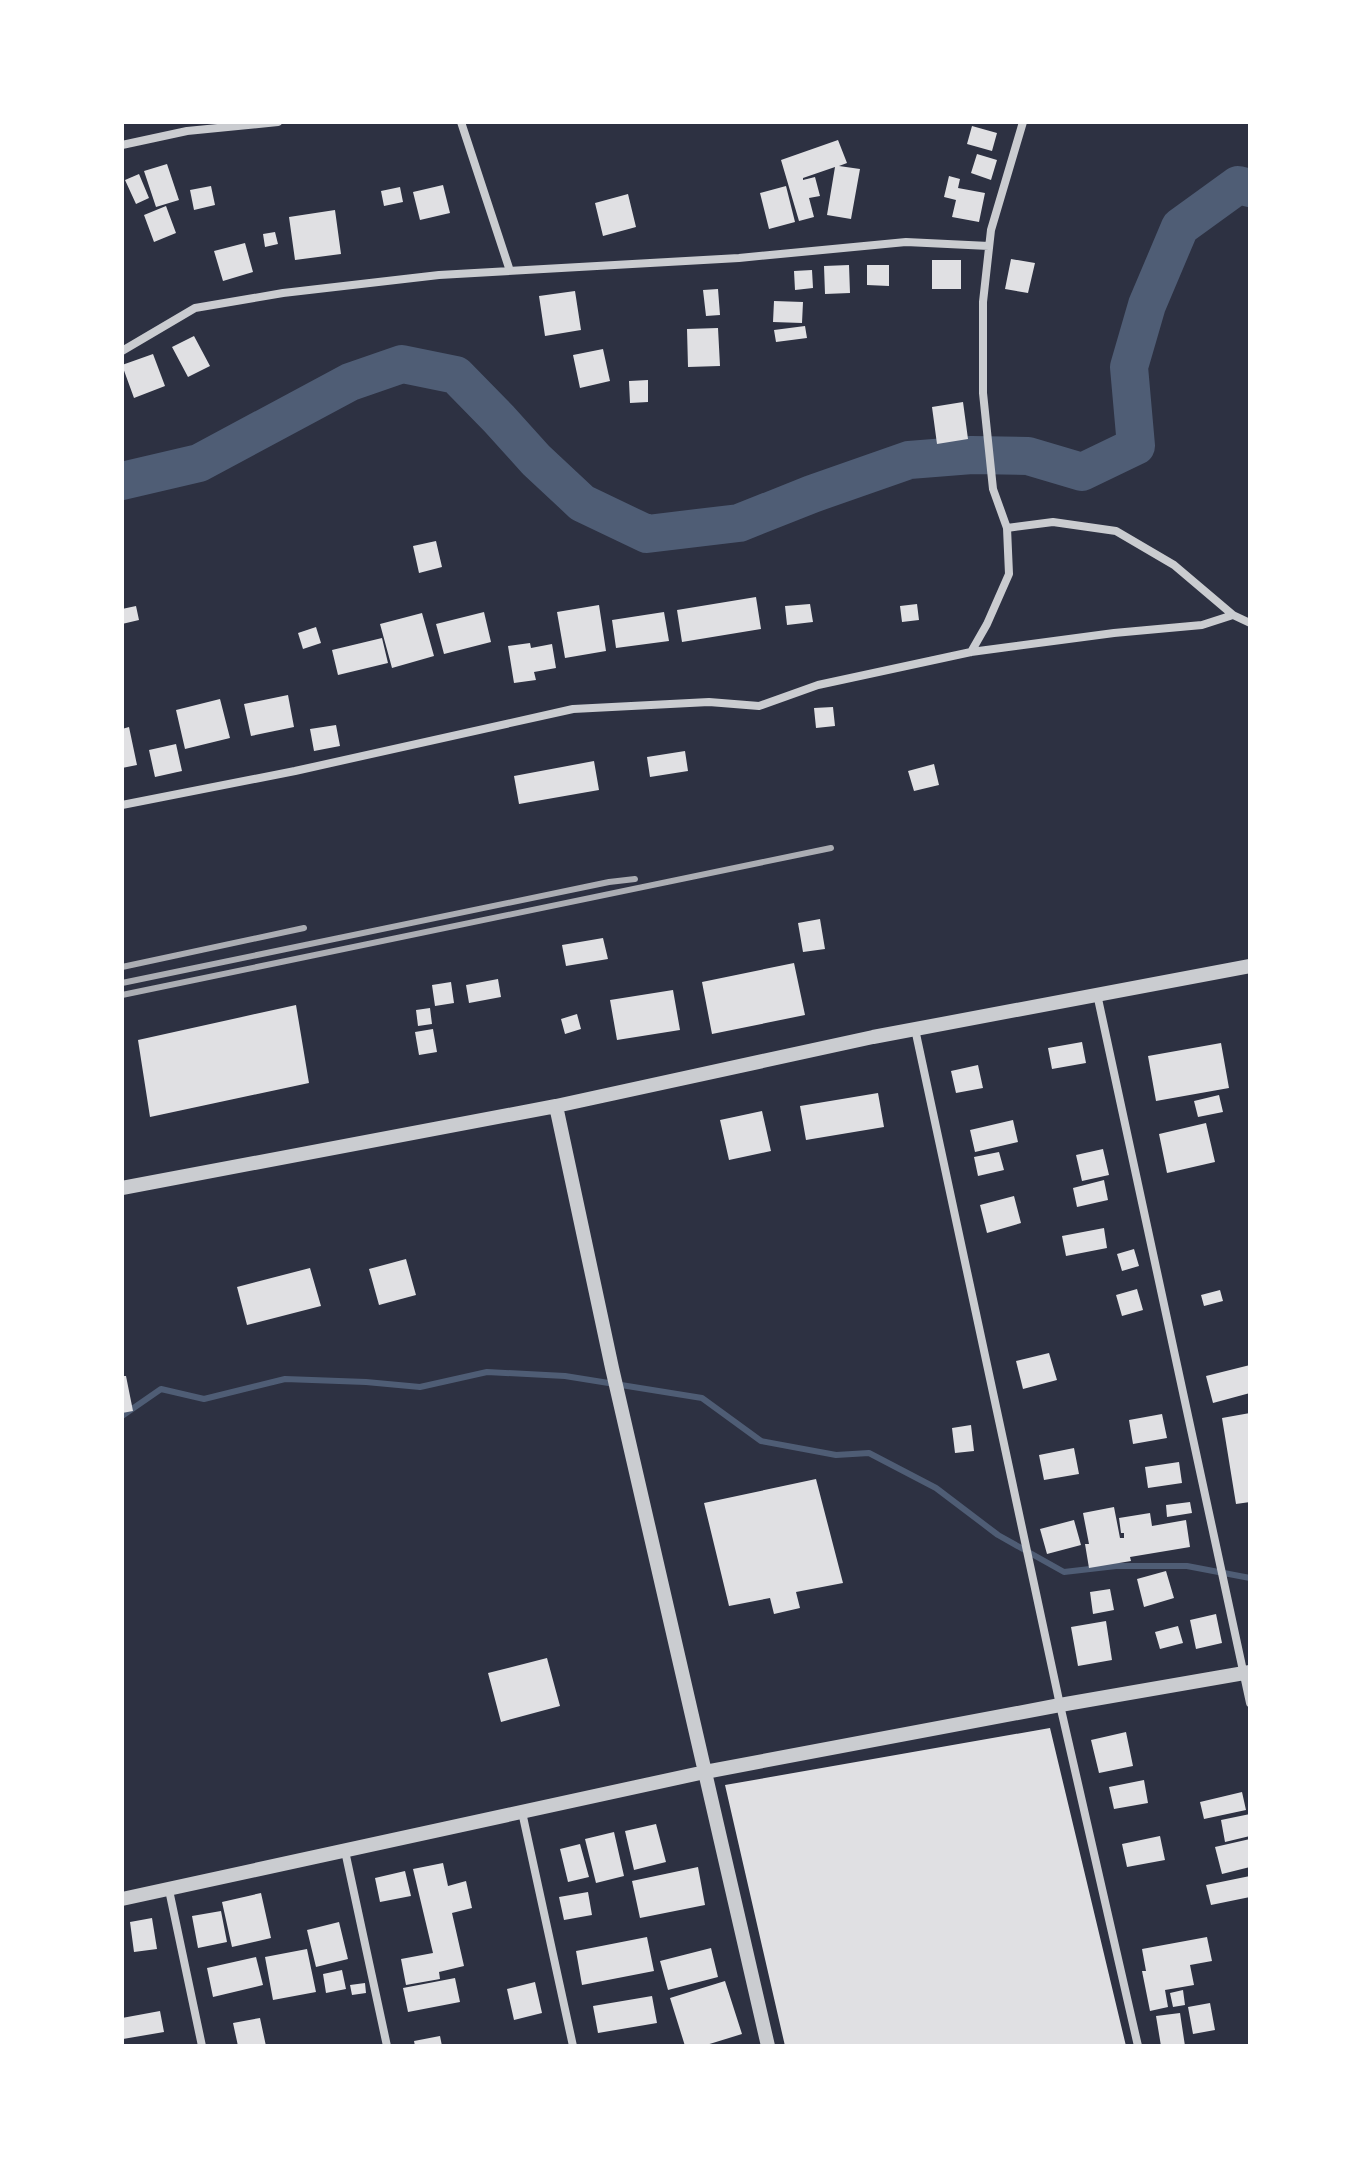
<svg xmlns="http://www.w3.org/2000/svg" width="1372" height="2168" font-family="'Roboto Condensed',sans-serif">
  <style>
    .lines { fill: none; stroke-linecap: round; stroke-linejoin: round }
    .stream { stroke: #4f5d75; stroke-width: 6 }
    .river { stroke: #4f5d75; stroke-width: 38 }
    .building { fill: #e0e0e3 }
    .minor { stroke: #caccd0; stroke-width: 8 }
    .tertiary { stroke: #caccd0; stroke-width: 14 }
    .rail { stroke: #abadb3; stroke-width: 6 }
  </style>
  <rect width="100%" height="100%" fill="#2d3142"/>
  <g class="lines">
    <path class="stream" d="M122 1416 161 1389 204 1399 285 1379 366 1382 420 1387 487 1372 565 1376 702 1398 761 1441 836 1455 869 1453 936 1488 998 1535 1064 1572 1116 1566H1187L1250 1578"/>
    <path class="river" d="M122 481 199 463 350 382 402 364 456 375 499 419 536 460 582 503 647 534 739 523 812 494 909 460 972 455 1028 456 1082 472 1136 446 1129 367 1147 305 1180 227 1238 185 1250 188"/>
  </g>
  <path class="building" d="M972 126 997 133 992 151 967 144Z
    M838 140 847 163 839 166 860 169 851 219 827 215 835 167 803 178V180L815 177 820 196 809 198 814 217 799 221 781 160Z
    M977 154 997 160 991 180 971 173Z
    M167 164 179 200 156 207 144 171Z
    M139 174 149 198 136 204 125 180Z
    M949 176 960 179 958 188 985 193 979 222 952 217 956 200 944 197Z
    M443 185 450 213 420 220 413 192Z
    M211 186 215 205 194 210 190 190Z
    M786 186 795 222 769 229 760 193Z
    M400 187 403 202 384 206 381 191Z
    M628 194 636 227 603 236 595 203Z
    M166 206 176 233 154 242 144 215Z
    M335 210 341 254 295 260 289 217Z
    M275 232 278 244 265 247 263 234Z
    M245 243 253 272 223 281 214 251Z
    M1011 259 1035 263 1028 293 1005 289Z
    M932 260H961V289H932Z
    M849 265 850 293 825 294 824 266Z
    M867 265H889V286L867 285Z
    M812 270 813 288 795 290 794 271Z
    M718 289 720 315 706 316 703 290Z
    M575 291 581 330 545 336 539 296Z
    M774 301 803 302 802 323 773 322Z
    M805 326 807 338 776 342 774 330Z
    M718 328 720 366 688 367 687 329Z
    M194 336 210 366 188 377 172 347Z
    M603 349 610 381 580 388 573 355Z
    M153 354 165 386 134 398 122 365Z
    M648 380V402L630 403 629 381Z
    M963 402 968 439 937 444 932 407Z
    M436 541 442 567 419 573 413 546Z
    M756 597 761 629 682 642 677 610Z
    M810 604 813 622 787 625 785 606Z
    M917 604 919 620 902 622 900 606Z
    M599 605 606 651 565 658 557 612Z
    M136 606 139 620 122 624V609Z
    M484 612 491 642 444 654 436 624Z
    M664 612 669 641 616 648 612 620Z
    M422 613 434 656 392 668 380 624Z
    M316 627 321 643 303 649 298 633Z
    M382 638 388 663 338 675 332 650Z
    M530 643 531 648 552 644 556 668 534 672 536 680 514 683 508 646Z
    M288 695 294 727 251 736 244 704Z
    M220 699 230 738 185 749 176 710Z
    M833 707 835 726 816 728 814 708Z
    M336 725 340 746 314 751 310 729Z
    M129 727 137 765 122 768V729Z
    M176 744 182 771 155 777 149 750Z
    M685 751 688 771 650 777 647 757Z
    M594 761 599 790 519 804 514 776Z
    M934 764 939 785 914 791 908 771Z
    M820 919 825 949 803 952 798 923Z
    M603 938 608 959 566 966 562 945Z
    M794 963 805 1015 712 1034 702 982Z
    M498 979 501 997 469 1003 466 985Z
    M451 982 454 1003 435 1006 432 985Z
    M673 990 680 1030 617 1040 610 1000Z
    M296 1005 309 1083 150 1117 138 1040Z
    M430 1008 432 1024 418 1026 416 1010Z
    M577 1014 581 1029 565 1034 561 1019Z
    M433 1029 437 1052 419 1055 415 1032Z
    M1082 1042 1086 1063 1052 1069 1048 1048Z
    M1221 1043 1229 1088 1156 1101 1148 1056Z
    M978 1065 983 1088 956 1093 951 1071Z
    M878 1093 884 1127 806 1140 800 1106Z
    M1219 1095 1223 1112 1198 1117 1194 1101Z
    M762 1111 771 1151 729 1160 720 1120Z
    M1013 1120 1018 1142 975 1152 970 1130Z
    M1206 1123 1215 1162 1167 1173 1159 1134Z
    M1103 1149 1109 1175 1082 1181 1076 1155Z
    M999 1152 1004 1170 978 1176 974 1157Z
    M1104 1180 1108 1200 1077 1207 1073 1188Z
    M1014 1196 1021 1223 987 1233 980 1205Z
    M1104 1228 1107 1248 1066 1256 1062 1236Z
    M1134 1249 1139 1266 1122 1271 1117 1254Z
    M406 1259 416 1295 379 1305 369 1269Z
    M310 1268 321 1306 247 1325 237 1287Z
    M1137 1289 1143 1310 1122 1316 1116 1295Z
    M1220 1290 1223 1301 1204 1306 1201 1295Z
    M1049 1353 1057 1380 1023 1389 1016 1361Z
    M1250 1365V1393L1213 1403 1206 1376Z
    M122 1376H126L133 1411 122 1413Z
    M1250 1413V1502L1236 1504 1222 1418Z
    M1162 1414 1167 1438 1133 1444 1129 1420Z
    M971 1425 974 1451 955 1453 952 1428Z
    M1074 1448 1079 1474 1044 1480 1039 1455Z
    M1179 1462 1182 1483 1148 1488 1145 1467Z
    M816 1479 843 1583 796 1592 800 1608 774 1614 770 1598 729 1606 704 1503Z
    M1190 1502 1192 1513 1167 1517 1166 1505Z
    M1114 1507 1120 1538H1124V1533H1121L1119 1518 1150 1513 1152 1526 1186 1520 1190 1547 1130 1557 1131 1561 1089 1568 1085 1544H1089L1083 1513Z
    M1074 1520 1081 1545 1047 1554 1040 1529Z
    M1166 1571 1174 1598 1144 1607 1137 1579Z
    M1110 1589 1114 1610 1093 1614 1090 1592Z
    M1216 1614 1222 1643 1196 1649 1190 1620Z
    M1106 1621 1112 1660 1078 1666 1071 1627Z
    M1178 1626 1183 1643 1160 1649 1155 1632Z
    M547 1658 560 1706 501 1722 488 1673Z
    M1050 1728 1126 2046H785L725 1785Z
    M1126 1732 1133 1766 1099 1773 1091 1740Z
    M1144 1780 1148 1803 1114 1809 1109 1787Z
    M1242 1792 1246 1810 1204 1819 1200 1802Z
    M1250 1814V1836L1225 1842 1221 1820Z
    M656 1824 666 1862 634 1870 625 1831Z
    M614 1832 624 1876 596 1883 585 1839Z
    M1160 1836 1165 1860 1127 1867 1122 1844Z
    M1250 1839V1867L1222 1874 1215 1847Z
    M580 1844 589 1877 568 1882 560 1849Z
    M443 1863 448 1886 466 1881 472 1908 452 1913 464 1966 439 1972 440 1979 406 1985 401 1959 433 1953 413 1869Z
    M698 1867 705 1905 640 1918 632 1881Z
    M405 1871 411 1896 380 1902 375 1878Z
    M1250 1876V1897L1211 1905 1206 1885Z
    M588 1892 592 1915 564 1920 559 1897Z
    M261 1893 271 1938 232 1947 222 1902Z
    M221 1911 227 1942 198 1948 192 1916Z
    M152 1918 157 1949 134 1952 130 1922Z
    M339 1922 348 1959 316 1967 307 1930Z
    M647 1937 654 1971 582 1985 576 1951Z
    M1207 1937 1212 1961 1190 1965 1194 1985 1165 1990 1168 2007 1150 2011 1142 1971H1146L1142 1949Z
    M711 1948 718 1977 668 1990 660 1961Z
    M307 1949 316 1992 273 2000 265 1957Z
    M256 1957 263 1985 213 1997 207 1968Z
    M342 1970 346 1989 326 1993 323 1974Z
    M455 1978 460 2002 408 2012 403 1988Z
    M725 1981 742 2034 703 2046H685L670 1998Z
    M535 1982 542 2013 514 2020 507 1989Z
    M365 1983 366 1993 352 1995 350 1985Z
    M1183 1990 1185 2005 1173 2007 1170 1993Z
    M652 1996 657 2023 598 2033 593 2006Z
    M1210 2003 1215 2030 1193 2034 1188 2007Z
    M160 2011 164 2032 123 2039 122 2018Z
    M1180 2013 1185 2046H1161L1156 2016Z
    M260 2018 266 2046H238L233 2023Z
    M440 2036 442 2046H415L414 2041Z"/>
  <g class="lines">
    <path class="minor" d="M461 122 510 271
      M122 145 187 131 278 122
      M122 351 195 308 283 293 439 275 739 258 906 242 989 246
      M1007 528 1053 522 1116 531 1174 565 1233 615 1250 623
      M971 652 987 624 1009 574 1007 528 993 489 983 393V302L991 230 1023 122
      M122 805 295 771 573 709 709 702 759 706 818 685 971 652 1114 633 1202 625 1233 615
      M1097 994 1250 1703
      M915 1029 1060 1705 1138 2046
      M522 1812 573 2046
      M345 1851 387 2046
      M169 1890 202 2046"/>
    <path class="tertiary" d="M122 1188 556 1106
      M122 1899 705 1772 1060 1705 1250 1672
      M768 2046 612 1368 556 1106 873 1037 1250 966"/>
    <path class="rail" d="M122 967 304 928
      M122 983 609 882 635 879
      M122 995 831 848"/>
  </g>
  <rect width="1372" height="2168" fill="none" stroke="#ffffff" stroke-width="248"/>
</svg>
